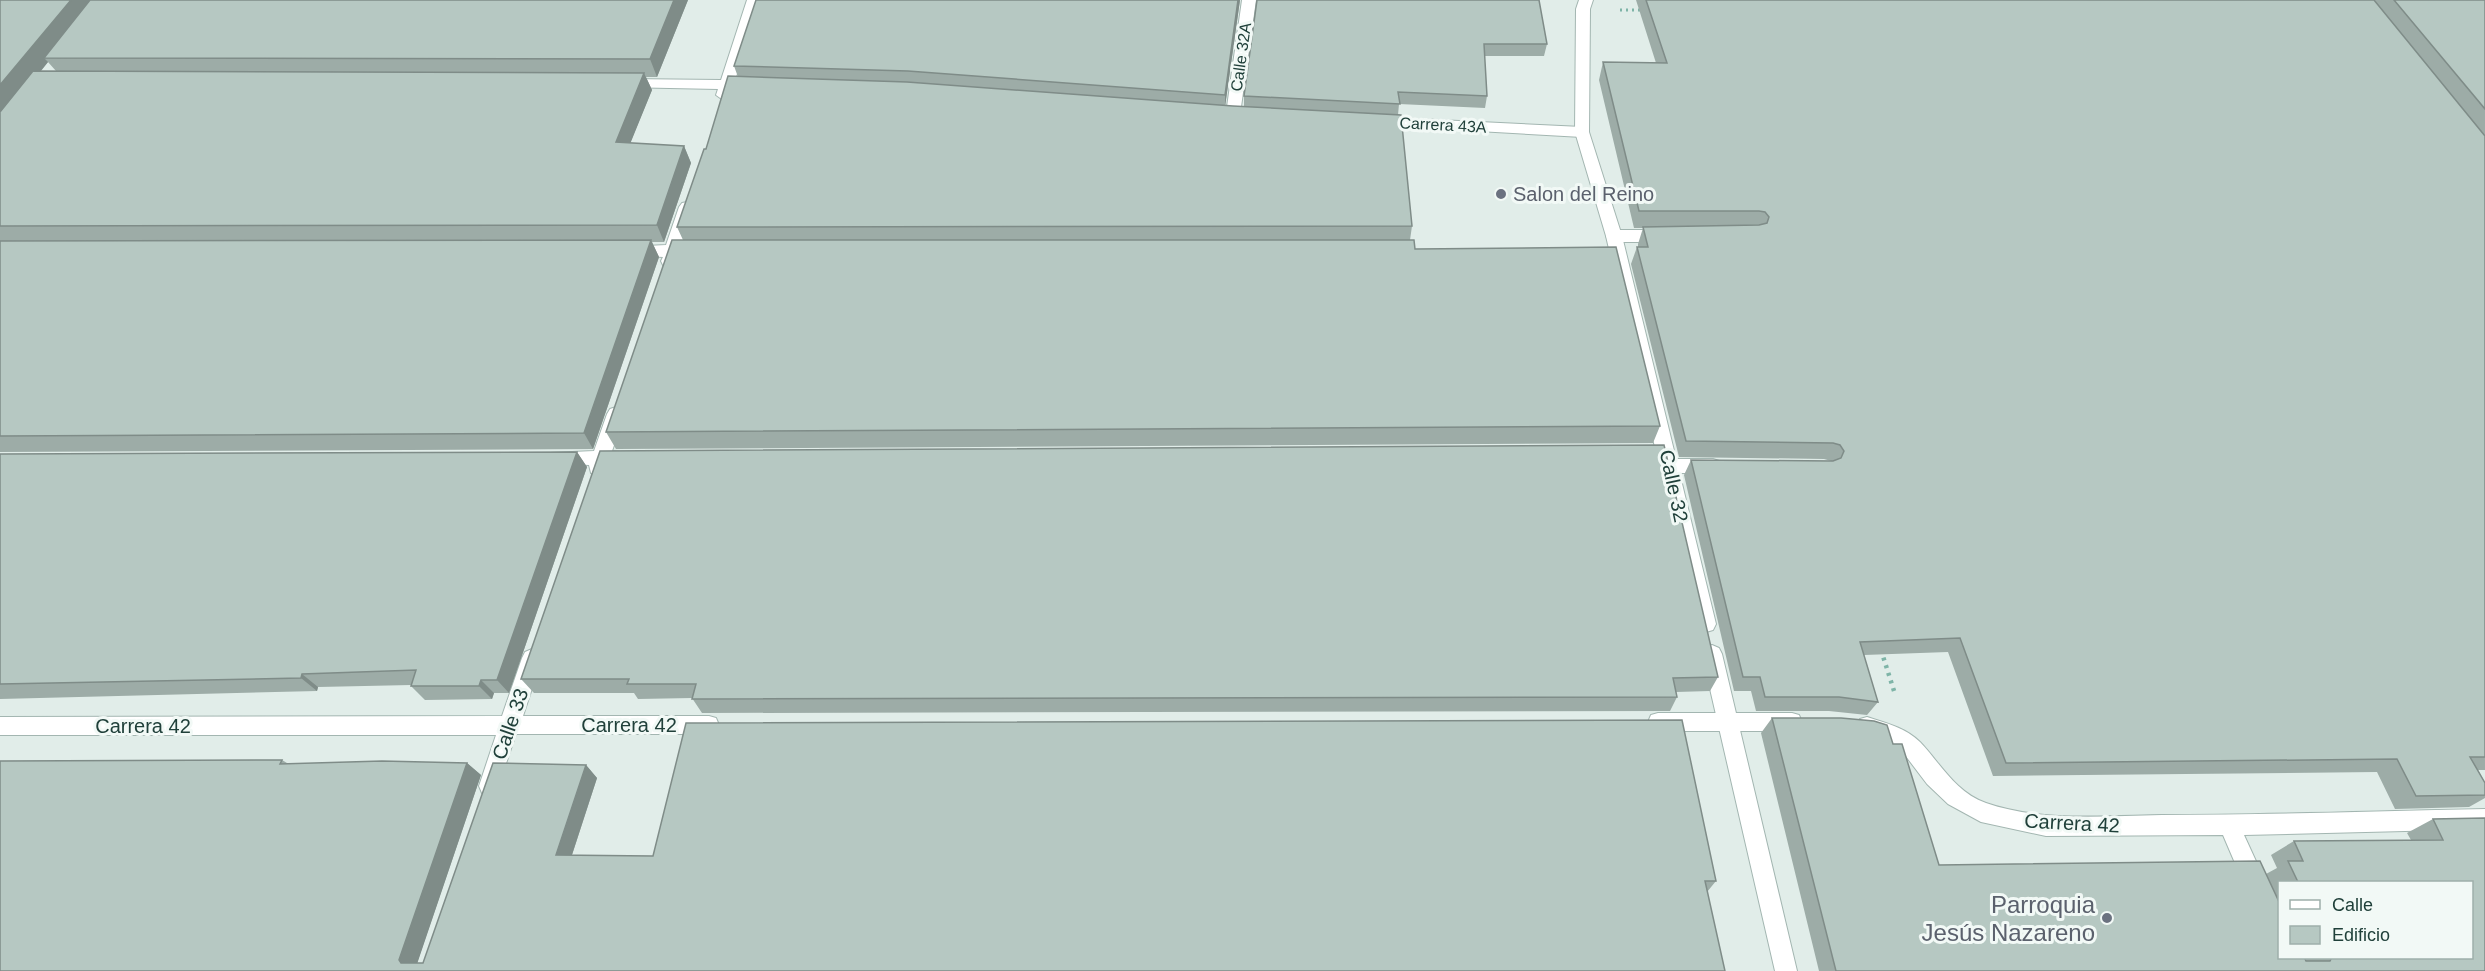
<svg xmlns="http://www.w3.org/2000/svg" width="2485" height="971" font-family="Arial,sans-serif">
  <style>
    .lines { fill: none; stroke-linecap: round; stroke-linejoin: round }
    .minor-casing { stroke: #a3b6b1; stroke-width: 2 }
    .tertiary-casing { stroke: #a3b6b1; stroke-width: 2 }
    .path-far1 { stroke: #7eb4a7; stroke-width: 3; stroke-dasharray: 2 4; stroke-linecap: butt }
    .path { stroke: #7eb4a7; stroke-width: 4.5; stroke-dasharray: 3 5; stroke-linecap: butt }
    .minor { fill: #fff; fill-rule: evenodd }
    .tertiary { fill: #fff; fill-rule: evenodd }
    .wall { fill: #9daca7; fill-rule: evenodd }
    .shaded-wall { fill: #7f8c88 }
    .building { fill: #b6c8c2; stroke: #7f8c88; stroke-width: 1.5 }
    .worship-dot { fill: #6b7280; stroke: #f2f9f6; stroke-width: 2 }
    .labels { text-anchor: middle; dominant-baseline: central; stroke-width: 6; stroke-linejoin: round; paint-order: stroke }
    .far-street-label { font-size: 16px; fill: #20403a; stroke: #f2f9f6 }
    .worship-label { font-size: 20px; fill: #5b616d; stroke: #f2f9f6; text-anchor: start }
    .street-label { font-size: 20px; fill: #20403a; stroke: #f2f9f6 }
    .near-worship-label { font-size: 24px; fill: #5b616d; stroke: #f2f9f6; text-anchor: end }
  </style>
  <rect width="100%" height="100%" fill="#e1ede9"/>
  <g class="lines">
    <defs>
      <path id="minor" d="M747 0H761L735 80 753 82 755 85 753 88 732 89 728 98 723 100 716 95 718 89 621 87 619 84 621 81 626 79 721 80Z
        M1242 0H1256L1240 114 1233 119 1226 114Z
        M1377 117 1582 127 1589 132 1582 137 1372 125 1370 122Z
        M687 202 692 203 695 207 682 245 697 247 699 251 697 255 678 257 675 265H663L661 261 663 257 626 255 624 251 626 247 666 245 679 207 682 203Z
        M1614 230H1663L1669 232 1671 236 1669 240 1663 242H1614L1608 240 1606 236 1608 232Z
        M616 407 622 409 625 414 612 451 628 453 631 458 628 463 607 465 603 473 597 475 591 473 589 465 550 463 547 458 550 453 594 451 607 414 610 409Z
        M1670 459H1713L1719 461 1722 466 1719 471 1713 473H1670L1664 471 1661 466 1664 461Z
        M532 649 539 652 542 658 523 716H709L716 718 719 725 716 732 709 734H516L496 793 489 796 482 793 479 786 496 735H0V717L502 716 522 658 525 652Z
        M1658 713H1792L1799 715 1802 722 1799 729 1792 731H1658L1651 729 1648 722 1651 715Z
        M1867 717C1886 723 1906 728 1920 742 1941 764 1955 792 1986 803 2041 822 2104 816 2162 815 2270 815 2377 811 2485 809V829L2244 835 2266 883 2263 891 2255 894 2247 891 2223 835 2046 836 1981 822 1948 804 1927 784 1905 755 1888 742 1860 733 1857 726 1860 719Z"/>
      <path id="tertiary" d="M1579 0H1593L1590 9 1589 132 1622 236 1716 624 1713 630 1706 632 1699 630 1696 624 1606 236 1575 132 1576 9Z
        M1712 645 1719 648 1722 654 1797 971H1775L1702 654 1705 648Z"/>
    </defs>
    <use href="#minor" class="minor-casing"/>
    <use href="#tertiary" class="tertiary-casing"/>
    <path class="path-far1" d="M1620 10H1642"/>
    <path class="path" d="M1881 650 1895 694"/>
    <use href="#minor" class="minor"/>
    <use href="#tertiary" class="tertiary"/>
  </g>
  <path class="wall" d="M0 0H688L657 77H646L652 90 630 143 684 146 691 163 664 242H652L659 257 593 449 0 452ZM48 62 56 71H41Z
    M1240 0 1225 106 1244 107V96L1257 0 1547 44 1544 56H1484L1487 96 1485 108 1399 104 1398 115 1412 226 1410 240 1415 249 1660 426 1653 443 616 449 606 432 683 240 677 227 706 149 738 77 734 66Z
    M1636 0H2485V770H2478L2485 783V798L2469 807 2395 809 2377 772 1993 776 1948 652 1864 655 1878 702 1867 715 1829 711H1756L1751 691H1734L1684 475 1691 460 1831 461 1824 459 1679 457 1631 264 1637 247H1638V244L1643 228H1634L1599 80 1603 62 1656 63Z
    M577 452 587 467 509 693H494L492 699 425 700 411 686V685L318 687 317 691 0 699V454Z
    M1718 677 1710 691 1676 692 1677 697 1670 711 702 713 692 698 638 699 634 693H534L521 679Z
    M1772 718 1893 744 1939 865 2266 874 2277 868 2271 855 2294 841 2411 840 2407 833 2433 819 2485 818V971H1819L1761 733ZM2280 882H2472V957H2280Z
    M282 760 287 763H467L481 775 417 963H423L586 765 597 778 572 855 1716 881 1707 892 1725 971H0Z"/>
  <path class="shaded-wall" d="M71 0H98L44 58 48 62 0 121V85Z
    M674 0H688L657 77 650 59Z
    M1238 0H1240L1225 107V95Z
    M644 73 652 90 624 159 616 142Z
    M684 146 691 163 664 242 657 225Z
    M651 240 659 257 593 449 584 433Z
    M577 452 587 467 509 693 497 680Z
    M302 674 318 687 317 691 301 678Z
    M481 680 494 693 492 699 479 686Z
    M467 763 481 775 415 970 401 963 399 960Z
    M586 765 597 778 568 867 556 855Z"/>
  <path class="building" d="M0 0H71L0 85Z
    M90 0H674L650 59 44 58Z
    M756 0H1238L1225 95 908 71 734 66Z
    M1257 0H1539L1547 44H1484L1487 96 1398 92 1400 104 1244 96Z
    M1646 0H2374L2485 136V757H2470L2485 783V795L2416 796 2397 759 2006 763 1960 638 1860 642 1878 702 1839 697H1765L1760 677H1743L1691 460 1833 461 1841 458 1844 451 1840 445 1833 443 1686 441 1637 247H1648L1643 227 1759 225 1767 223 1769 217 1765 212 1759 211H1639L1603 62 1667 63Z
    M2394 0H2485V109Z
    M33 71 644 73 616 142 684 146 657 225 0 226V112Z
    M728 76 907 82 1233 106 1401 115 1412 226 677 227 704 149H706Z
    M651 240 584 433 0 436V241Z
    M672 240H1414L1415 249 1616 247 1660 426 606 432Z
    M1664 445 1718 677 1673 678 1677 697 692 699 696 684H627L629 679H521L600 451Z
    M577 452 497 680H481L479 686H411L416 670 302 674 301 678 0 684V454Z
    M1772 718H1841L1874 721 1887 725 1893 744H1902L1939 865 2260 861 2280 904V957H2304L2306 961H2330L2332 957H2472V882H2298L2288 861H2303L2294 841 2443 840 2433 819 2485 818V971H1836Z
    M1682 720 1716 881H1705L1725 971H0V761L282 760 280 764 382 761 467 763 399 960 401 963H423L493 763 586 765 556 855 653 856 686 723Z"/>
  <g class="worship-dot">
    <circle cx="1501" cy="194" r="6"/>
    <circle cx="2107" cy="918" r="6"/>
  </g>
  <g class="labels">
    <g class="far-street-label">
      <text transform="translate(1241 57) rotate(-82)">Calle 32A</text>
      <text transform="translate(1443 125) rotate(3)">Carrera 43A</text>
    </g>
    <g class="worship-label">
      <text x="1513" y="194">Salon del Reino</text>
    </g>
    <g class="street-label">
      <text transform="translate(1674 486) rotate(78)">Calle 32</text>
      <text transform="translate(510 724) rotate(-71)">Calle 33</text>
      <text x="629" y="725">Carrera 42</text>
      <text x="143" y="726">Carrera 42</text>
      <text transform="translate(2072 823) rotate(3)">Carrera 42</text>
    </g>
    <g class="near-worship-label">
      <text x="2095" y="904">Parroquia<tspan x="2095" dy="28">Jesús Nazareno</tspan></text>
    </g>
  </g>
  <rect x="2278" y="881" width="195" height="78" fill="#f2f9f6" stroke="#9eafab" stroke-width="1.5"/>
  <rect x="2290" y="900" width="30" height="9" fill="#ffffff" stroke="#9eafab" stroke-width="1.5"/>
  <text x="2332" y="911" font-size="18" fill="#20403a">Calle</text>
  <rect x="2290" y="926" width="30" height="18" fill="#b6c8c2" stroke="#9eafab" stroke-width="1.5"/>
  <text x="2332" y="941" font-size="18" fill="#20403a">Edificio</text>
</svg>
